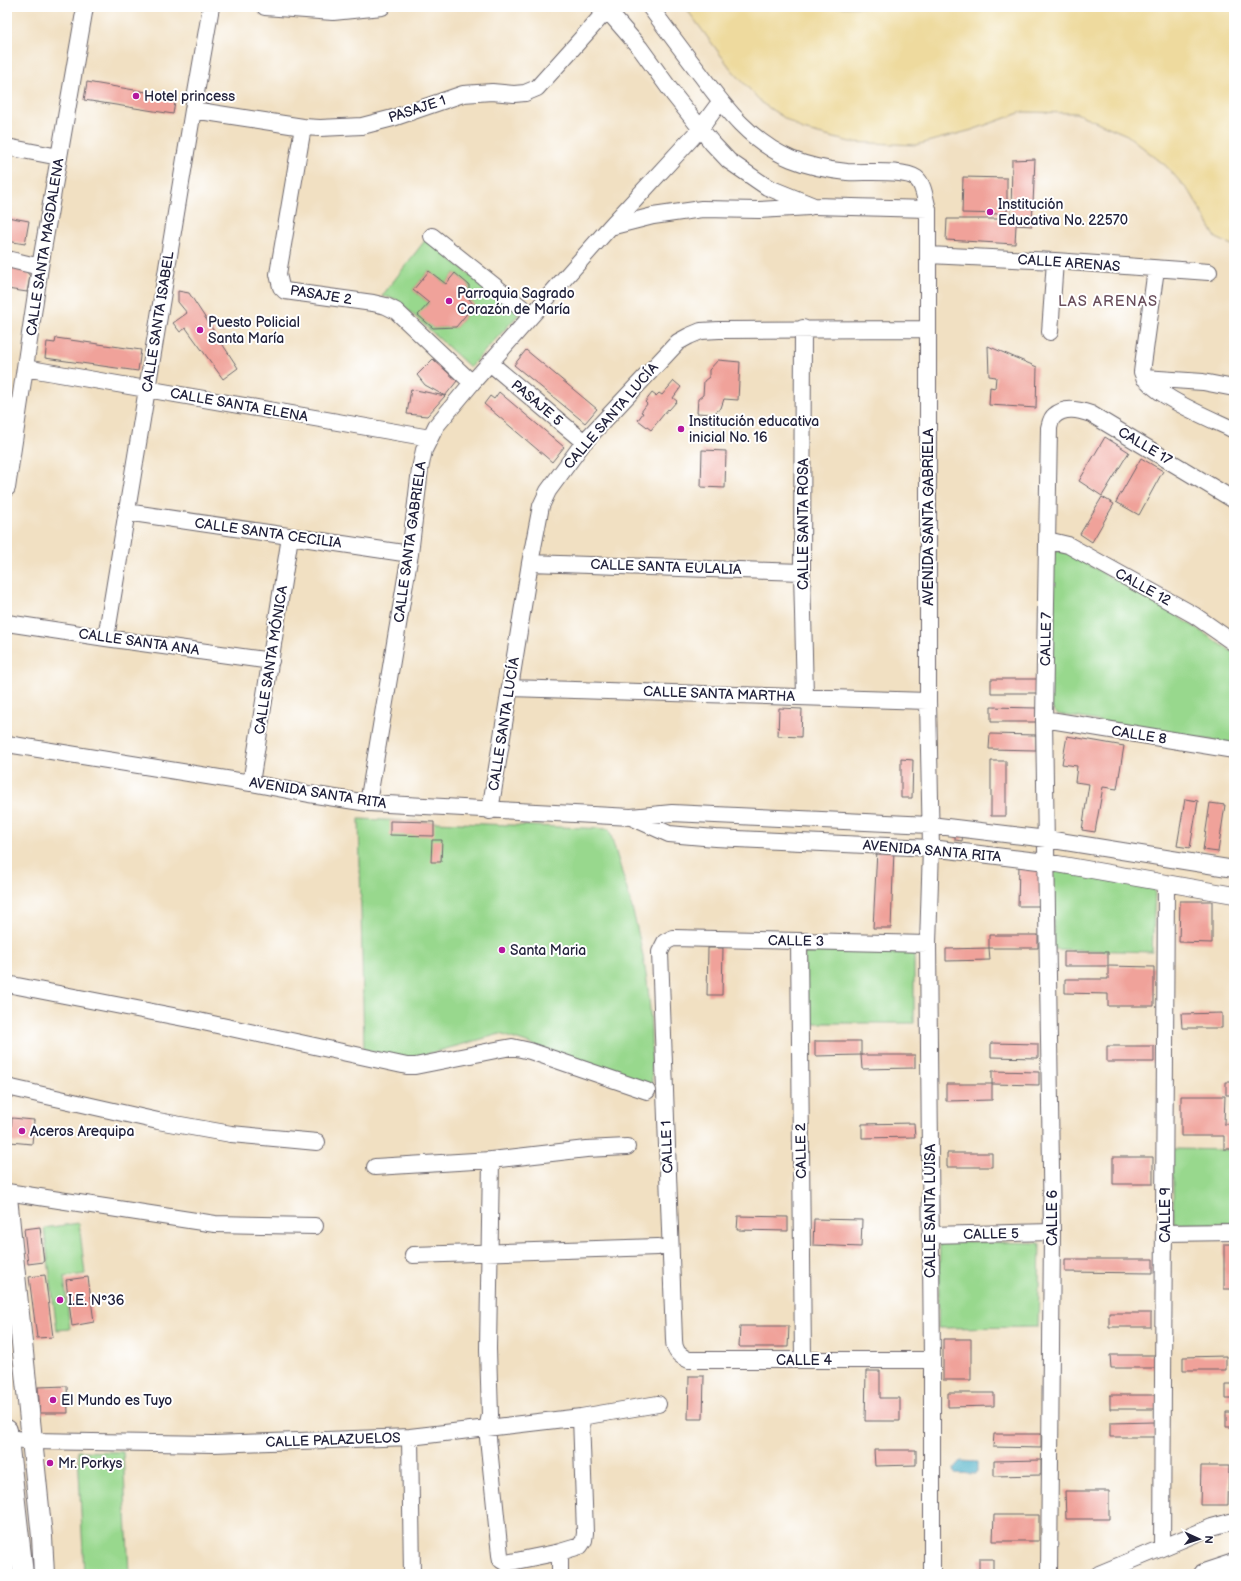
<svg xmlns="http://www.w3.org/2000/svg" width="1241" height="1581" font-family="'Balsamiq Sans',sans-serif">
  <style>
    .green { fill: #98d88d; stroke: #5d7d64; fill-rule: evenodd }
    .sand { fill: #eeda9e; stroke: #887e6c }
    .water { fill: #43abc3; stroke: #32667f }
    .building { fill: #f0a29a }
    .lines { fill: none; stroke-linecap: round; stroke-linejoin: round }
    .minor-casing { stroke: #6a646a; stroke-width: 18 }
    .major-casing { stroke: #6a646a; stroke-width: 22 }
    .minor { stroke: #fff; stroke-width: 16 }
    .major { stroke: #fff; stroke-width: 20 }
    .poi-dot { fill: #b5179e; stroke: #fff; stroke-width: 1.5 }
    .labels { text-anchor: middle; dominant-baseline: central; stroke-width: 4; stroke-linejoin: round; paint-order: stroke }
    .poi-label { font-size: 14px; fill: #22223b; stroke: #fff; text-anchor: start }
    .street-label { font-size: 14px; fill: #22223b; stroke: #fff }
    .neighbourhood-label { font-size: 15px; letter-spacing: 1px; fill: #6a4f5c; stroke: #fff }
  </style>
  <rect width="100%" height="100%" fill="#fff"/>
  <filter id="ink" filterUnits="userSpaceOnUse"><feTurbulence type="fractalNoise" baseFrequency=".025" numOctaves="2"/><feDisplacementMap in="SourceGraphic" scale="8" xChannelSelector="R" yChannelSelector="G"/><feConvolveMatrix kernelMatrix="1 2 1 2 8 2 1 2 1" color-interpolation-filters="sRGB"/></filter>
  <filter id="wash" filterUnits="userSpaceOnUse"><feTurbulence type="fractalNoise" baseFrequency=".012" numOctaves="4" result="noise"/><feDisplacementMap in="SourceGraphic" scale="16" xChannelSelector="R" yChannelSelector="G"/><feGaussianBlur stdDeviation="0.9" result="paint"/><feColorMatrix in="noise" values="0 0 0 0 0 0 0 0 0 0 0 0 0 0 0 0 0 1.4 0 .05"/><feComposite in="paint" operator="in"/></filter>
  <g filter="url(#wash)">
    <rect width="100%" height="100%" fill="#f1e0c2"/>
    <path class="green" d="M426 239 519 314 470 367 396 299 382 296ZM429 271 446 284 455 273 469 285V299L474 305 456 327 433 328 419 315 429 303 413 290Z
      M1057 551 1068 553 1170 611 1234 653V744L1057 714 1049 706V557Z
      M359 819 609 829C624 879 640 929 647 981 652 1015 651 1050 652 1085L500 1034 409 1059 364 1050Z
      M1054 871 1152 884 1155 891 1152 952 1053 949Z
      M804 949 914 950V1023H807Z
      M1172 1149 1234 1150V1223L1174 1224Z
      M79 1223 85 1274 64 1277 70 1329 57 1330 44 1228Z
      M940 1241 1040 1243 1038 1327 938 1328Z
      M78 1451 123 1452 129 1574H84Z"/>
    <path class="sand" d="M685 7H1234V246L1216 238 1192 195 1166 166 1127 135 1076 113 1022 112 972 130 916 145 850 142 803 130 763 104 731 69Z"/>
    <path class="water" d="M961 1461 977 1462V1474L954 1473V1469Z"/>
    <g id="blocks">
      <path class="building" d="M87 82 176 97 173 114 84 100Z
        M1035 159 1032 226 1016 225 1015 244 946 240 947 219H1011L1012 160Z
        M963 177 1007 178V214L962 213Z
        M7 217 29 221 25 244 7 241Z
        M7 266 26 271 30 276 27 292 7 289Z
        M429 271 446 284 455 273 469 285V299L474 305 456 327 433 328 418 315 429 303 413 290Z
        M178 291 189 293 238 368 223 379 186 328 180 332 173 323 187 313 178 302Z
        M56 338 141 350 138 371 45 358 47 342 55 343Z
        M988 346 1037 367 1036 408 989 405 990 387 995 388 996 377 989 376Z
        M526 350 597 409 585 423 514 365Z
        M433 359 457 381 445 396 427 416 407 414 411 389 445 396 425 385 417 375Z
        M718 360 740 362 738 400 724 399 721 408 713 414 697 413 698 399 703 395 704 381 709 377V370Z
        M674 381 681 387 673 398 677 401 669 410 668 409 651 430 638 420 643 413 641 412 647 404 645 402 652 393 656 396 659 393 662 395Z
        M499 392 564 447 552 462 484 404 490 396 494 399Z
        M1105 437 1129 452 1102 496 1079 481Z
        M702 450 726 451 725 488 701 487Z
        M1141 458 1163 471 1139 515 1116 502Z
        M1102 497 1114 504 1092 542 1080 534Z
        M991 679H1037V693H991Z
        M991 707 1036 708V722H991Z
        M779 708 802 709 801 737 778 736Z
        M990 734 1036 735V750L989 749Z
        M1067 736 1124 746 1117 789 1103 787 1095 832 1082 830 1089 784 1075 782 1077 766 1062 764Z
        M901 759 913 760 912 798H901Z
        M991 761H1006V816H991Z
        M1185 799 1198 801 1190 848 1177 846Z
        M1210 803 1225 805 1218 852 1203 850Z
        M390 821 434 822V836L390 835Z
        M955 833 963 834 962 841 955 840Z
        M432 840H442L441 862H431Z
        M877 850H894L891 928H873Z
        M1019 865H1040V906H1018Z
        M1180 901H1212V943L1179 942Z
        M989 935H1038V948H989Z
        M708 948H723L722 995H707Z
        M989 948 990 960 946 961V949Z
        M1064 952H1108V966H1064Z
        M1108 966 1154 967V1006H1108V994L1065 993V979H1108Z
        M1222 1013V1028H1182L1181 1014Z
        M815 1041H861V1055H915V1068L862 1069 861 1055 815 1056Z
        M991 1043 1038 1044V1058L991 1057Z
        M1107 1046H1154V1062H1107Z
        M992 1071 1039 1072V1085L992 1084V1100L946 1101V1084H992Z
        M1226 1082H1234V1095H1226Z
        M1181 1096H1225L1224 1124H1234V1149H1224V1136H1181Z
        M12 1118 34 1120 32 1144 10 1142Z
        M914 1123 915 1137 862 1138V1124Z
        M947 1153H992V1167H947Z
        M1113 1157H1153V1184H1113Z
        M738 1216 788 1217V1231L737 1230Z
        M814 1219 862 1220 861 1247 813 1245Z
        M40 1227 44 1262 28 1264 24 1229Z
        M1224 1244H1234V1289H1224Z
        M1065 1259H1153V1273L1065 1272Z
        M45 1275 53 1337 37 1338 29 1277Z
        M88 1277 94 1322 72 1326 66 1280Z
        M1109 1313H1151V1327H1109Z
        M740 1326H789L788 1347H739Z
        M943 1339H971V1380H943Z
        M1110 1355H1155V1368H1111Z
        M1226 1356V1370H1183V1357Z
        M866 1371H880V1398H900V1421H865Z
        M689 1376H704L703 1419H688Z
        M1226 1384H1234V1399H1226Z
        M67 1386 68 1413H40L38 1387Z
        M948 1393H994V1406L948 1407Z
        M1110 1395H1157V1409H1110Z
        M1226 1412H1234V1427H1226Z
        M1155 1422V1437H1110V1423Z
        M994 1434H1041V1448L993 1447Z
        M874 1450H916V1465L875 1466Z
        M1041 1460V1475L994 1476V1461Z
        M1201 1466H1229L1228 1505H1200Z
        M1065 1491H1109V1519H1066Z
        M994 1515H1039V1541H993Z
        M979 1559H993V1574H979Z"/>
    </g>
  </g>
  <g filter="url(#ink)">
    <use href="#blocks" fill-opacity="0" stroke="#6a646a" stroke-width="1"/>
    <g class="lines">
      <defs>
        <path id="minor" d="M265 7 333 12 382 7
          M602 7 607 10 640 48 674 95 712 143 729 161 767 187 814 206 928 209
          M650 7C667 30 684 53 701 75 726 109 751 142 791 159 808 166 828 170 847 172 863 173 904 169 916 178 924 184 925 200 928 209V701L931 848 928 944 932 1360V1574
          M193 110 303 127 320 128 362 126 393 118 463 94 492 92 514 94 525 93 537 88 607 10
          M303 127 278 274 281 287 285 291 373 303 386 306 396 311 472 383
          M7 147 59 157
          M610 227 653 216 702 209 759 210 809 207
          M432 236 531 315
          M928 255 1055 261 1209 272
          M7 259 40 267
          M1156 269 1142 372C1150 395 1212 419 1234 430
          M803 328 802 572 805 696
          M1050 332 1055 261
          M490 363 584 442
          M25 368 430 438
          M1144 378 1203 382 1234 388
          M7 488 40 267 85 7
          M126 512 410 554
          M1047 540 1068 545 1194 615 1234 643
          M530 563 802 572
          M7 623 106 638 271 661
          M106 638 193 110 211 7
          M510 688 928 701
          M1044 719 1234 750
          M7 744 251 783 309 794 368 803 631 817 672 813 930 825 1047 839 1234 869
          M251 783 290 537
          M368 803 410 554 420 469 424 450 436 426 472 383 610 227 700 129 720 102
          M490 811 530 563 541 506 548 491 584 442 678 342 689 336 701 331 719 330 927 329
          M631 817 669 834 715 838 931 848 1046 862 1234 895
          M799 941 803 1360
          M928 944 673 938 665 942 660 952 674 1340C674 1351 679 1356 689 1360H932
          M7 984 194 1020 407 1066H415L501 1049 512 1047 530 1051 647 1091
          M7 1087 158 1121 231 1134 317 1142
          M375 1167 491 1160
          M7 1192 215 1224 315 1226
          M1165 1233 1234 1232
          M930 1235 1052 1232
          M413 1255 658 1247
          M410 1437 412 1574
          M7 1438 32 1441 213 1444 410 1437 581 1417 658 1404
          M1162 1547 1166 884
          M560 1552 506 1563 501 1560 500 1555 487 1428 490 1415 488 1349 491 1160 586 1149 627 1147
          M560 1574V1552L580 1546 584 1540 585 1533 581 1417
          M1049 1574 1052 1232 1044 719 1049 428C1050 424 1051 418 1054 416 1065 406 1079 410 1091 414L1234 500
          M1099 1574 1212 1527 1234 1521"/>
        <path id="major" d="M7 1197 42 1537 44 1574
          M7 1430 23 1574
          M1204 1574 1234 1564"/>
      </defs>
      <use href="#minor" class="minor-casing"/>
      <use href="#major" class="major-casing"/>
      <use href="#minor" class="minor"/>
      <use href="#major" class="major"/>
    </g>
  </g>
  <g class="poi-dot">
    <circle cx="136" cy="96" r="4"/>
    <circle cx="990" cy="212" r="4"/>
    <circle cx="449" cy="301" r="4"/>
    <circle cx="200" cy="330" r="4"/>
    <circle cx="681" cy="429" r="4"/>
    <circle cx="502" cy="950" r="4"/>
    <circle cx="22" cy="1131" r="4"/>
    <circle cx="60" cy="1300" r="4"/>
    <circle cx="53" cy="1400" r="4"/>
    <circle cx="50" cy="1463" r="4"/>
  </g>
  <g class="labels">
    <g class="poi-label">
      <text x="144" y="96">Hotel princess</text>
      <text x="998" y="204">Institución<tspan x="998" dy="16">Educativa No. 22570</tspan></text>
      <text x="457" y="293">Parroquia Sagrado<tspan x="457" dy="16">Corazón de María</tspan></text>
      <text x="208" y="322">Puesto Policial<tspan x="208" dy="16">Santa María</tspan></text>
      <text x="689" y="421">Institución educativa<tspan x="689" dy="16">inicial No. 16</tspan></text>
      <text x="510" y="950">Santa Maria</text>
      <text x="30" y="1131">Aceros Arequipa</text>
      <text x="68" y="1300">I.E. Nº36</text>
      <text x="61" y="1400">El Mundo es Tuyo</text>
      <text x="58" y="1463">Mr. Porkys</text>
    </g>
    <g class="street-label">
      <text transform="translate(417 109) rotate(-18)">PASAJE 1</text>
      <text transform="translate(45 247) rotate(-81)">CALLE SANTA MAGDALENA</text>
      <text transform="translate(1069 263) rotate(4)">CALLE ARENAS</text>
      <text transform="translate(321 295) rotate(9)">PASAJE 2</text>
      <text transform="translate(158 322) rotate(-81)">CALLE SANTA ISABEL</text>
      <text transform="translate(537 403) rotate(40)">PASAJE 5</text>
      <text transform="translate(239 405) rotate(10)">CALLE SANTA ELENA</text>
      <text transform="translate(611 416) rotate(-49)">CALLE SANTA LUCÍA</text>
      <text transform="translate(1145 446) rotate(31)">CALLE 17</text>
      <text transform="translate(928 517) rotate(-90)">AVENIDA SANTA GABRIELA</text>
      <text transform="translate(803 524) rotate(-90)">CALLE SANTA ROSA</text>
      <text transform="translate(268 533) rotate(8)">CALLE SANTA CECILIA</text>
      <text transform="translate(410 542) rotate(-82)">CALLE SANTA GABRIELA</text>
      <text transform="translate(666 567) rotate(2)">CALLE SANTA EULALIA</text>
      <text transform="translate(1143 587) rotate(29)">CALLE 12</text>
      <text transform="translate(1046 639) rotate(-89)">CALLE 7</text>
      <text transform="translate(139 642) rotate(8)">CALLE SANTA ANA</text>
      <text transform="translate(271 660) rotate(-81)">CALLE SANTA MÓNICA</text>
      <text transform="translate(719 694) rotate(2)">CALLE SANTA MARTHA</text>
      <text transform="translate(504 724) rotate(-81)">CALLE SANTA LUCÍA</text>
      <text transform="translate(1139 735) rotate(9)">CALLE 8</text>
      <text transform="translate(318 793) rotate(9)">AVENIDA SANTA RITA</text>
      <text transform="translate(932 851) rotate(5)">AVENIDA SANTA RITA</text>
      <text transform="translate(796 941) rotate(1)">CALLE 3</text>
      <text transform="translate(667 1147) rotate(-92)">CALLE 1</text>
      <text transform="translate(801 1151) rotate(-91)">CALLE 2</text>
      <text transform="translate(930 1211) rotate(-90)">CALLE SANTA LUISA</text>
      <text transform="translate(1165 1215) rotate(-90)">CALLE 9</text>
      <text transform="translate(1052 1218) rotate(-90)">CALLE 6</text>
      <text transform="translate(991 1234) rotate(-1)">CALLE 5</text>
      <text x="804" y="1360">CALLE 4</text>
      <text transform="translate(333 1440) rotate(-2)">CALLE PALAZUELOS</text>
    </g>
    <g class="neighbourhood-label">
      <text x="1108" y="301">LAS ARENAS</text>
    </g>
  </g>
  <rect width="1241" height="1581" fill="none" stroke="#fff" stroke-width="24"/>
  <g transform="translate(1199 1539) rotate(93)" stroke="#ffffff" stroke-width="3" paint-order="stroke">
  <path d="M0-3L7 15L0 10L-7 15Z" fill="#22223b"/>
  <text y="-6" font-size="11" font-weight="bold" text-anchor="middle" fill="#22223b">N</text>
  </g>
</svg>
